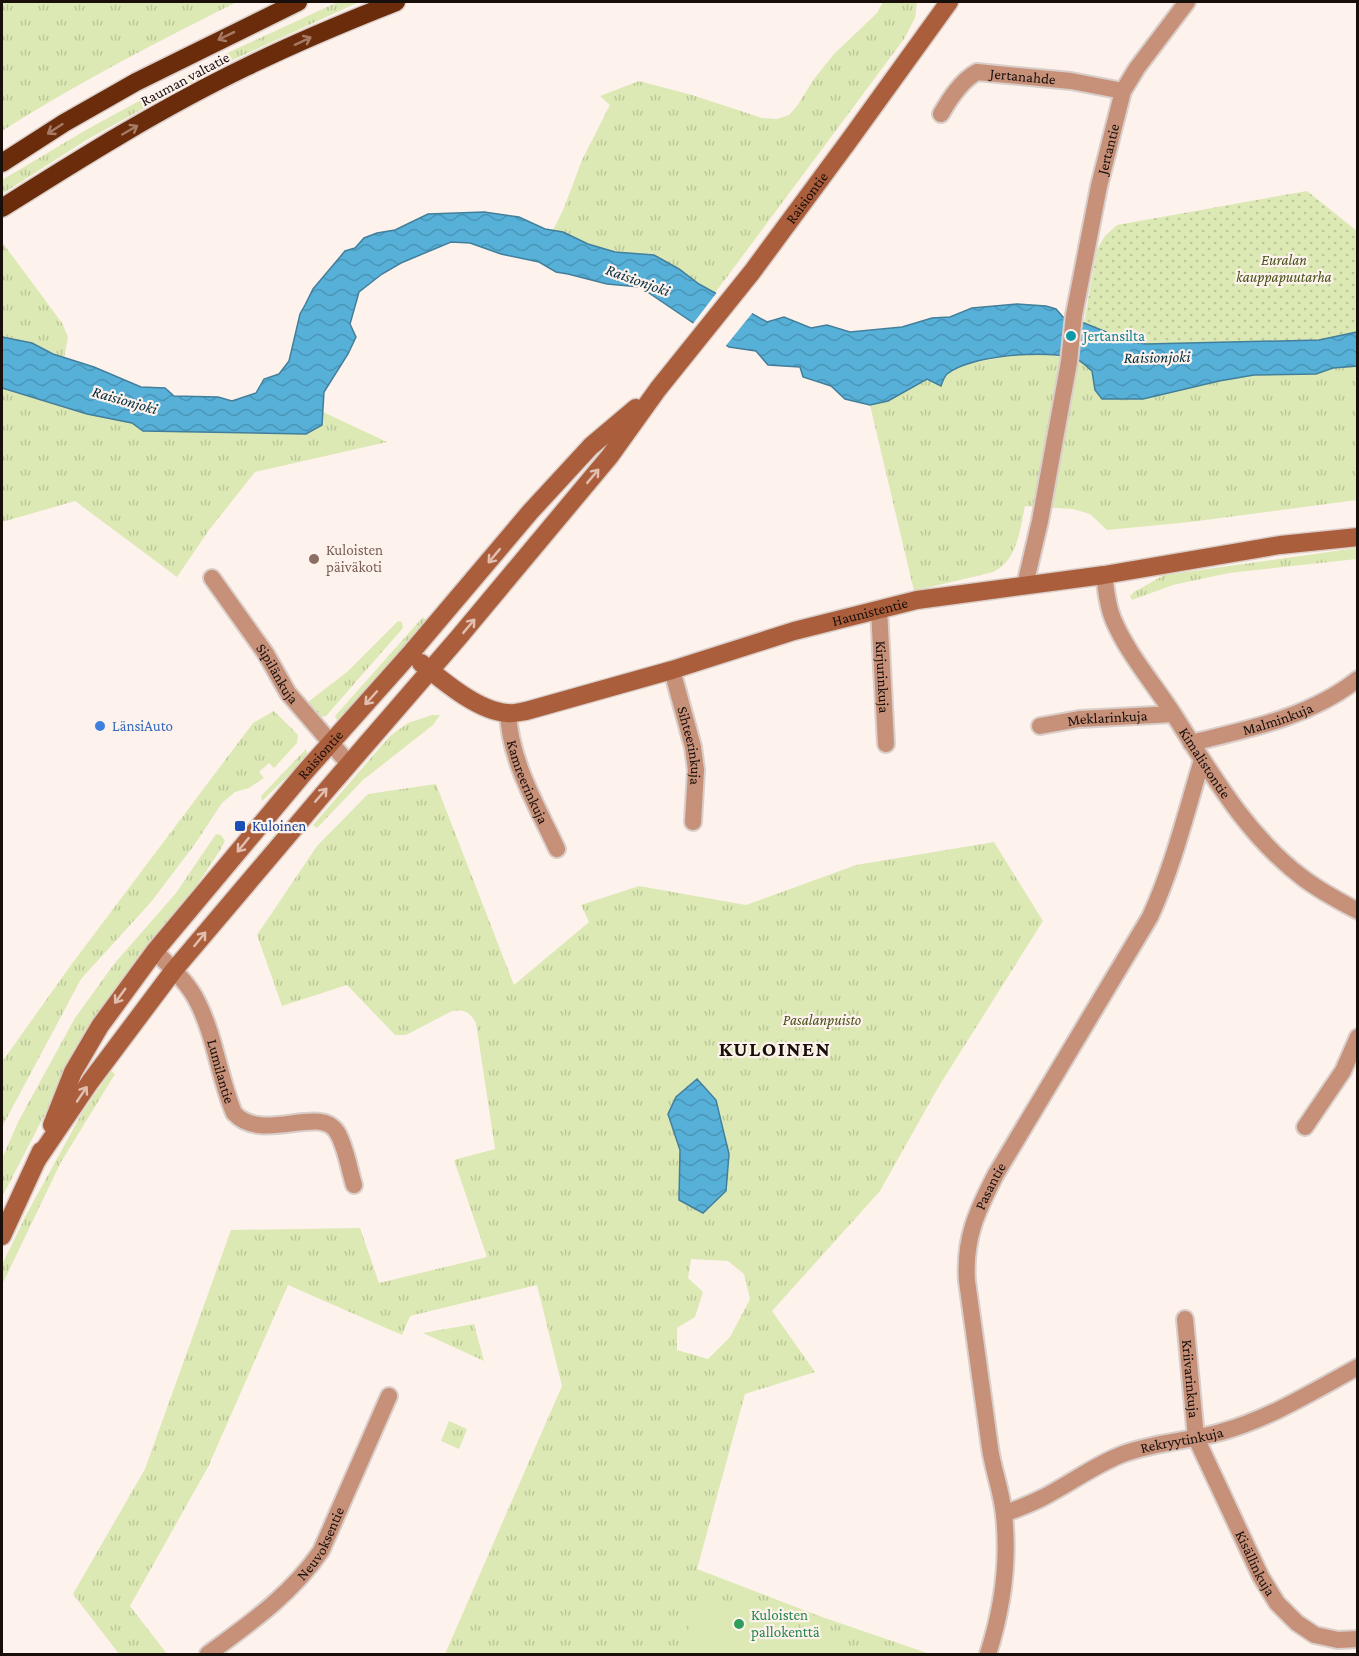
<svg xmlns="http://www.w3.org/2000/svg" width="1359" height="1656" font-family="'Crimson Pro',serif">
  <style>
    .grass { fill: url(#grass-tufts); fill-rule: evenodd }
    .garden { fill: url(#garden-dots) }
    .pitch { fill: #dce9b4 }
    .water { fill: url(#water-waves); stroke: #437f9a; stroke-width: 1.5 }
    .pier { fill: #fef2ed }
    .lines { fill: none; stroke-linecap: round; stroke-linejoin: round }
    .street-casing { stroke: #d9cec9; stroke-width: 20 }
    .secondary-casing { stroke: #d9cec9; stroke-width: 21 }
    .highway-casing { stroke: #d9cec9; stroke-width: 21 }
    .street { stroke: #c69079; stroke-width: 16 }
    .secondary { stroke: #ab5e3b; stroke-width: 18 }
    .highway { stroke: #6a2c0b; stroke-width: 18 }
    .oneway { stroke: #a57b65 }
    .oneway2 { stroke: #e1beaf }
    .culture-dot { fill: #0f9aa8; stroke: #fef2ed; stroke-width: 2 }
    .education-dot { fill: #8d6e63; stroke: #fef2ed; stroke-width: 2 }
    .shop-dot { fill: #3f7fe0; stroke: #fef2ed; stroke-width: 2 }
    .transit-dot { fill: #1a4fb4; stroke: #fef2ed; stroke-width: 2 }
    .leisure-dot { fill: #2e9e5b; stroke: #fef2ed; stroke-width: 2 }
    .labels { text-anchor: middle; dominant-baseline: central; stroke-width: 4.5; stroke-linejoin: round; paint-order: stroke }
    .street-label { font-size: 15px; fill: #180e0a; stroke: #fef2ed }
    .park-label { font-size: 15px; font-style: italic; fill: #465119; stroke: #fef2ed }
    .culture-label { font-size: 15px; fill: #0d838f; stroke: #fef2ed; text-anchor: start }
    .education-label { font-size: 15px; fill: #785e54; stroke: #fef2ed; text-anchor: start }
    .shop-label { font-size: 15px; fill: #366cbe; stroke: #fef2ed; text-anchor: start }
    .transit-label { font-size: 15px; fill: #164399; stroke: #fef2ed; text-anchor: start }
    .leisure-label { font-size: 15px; fill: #27864d; stroke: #fef2ed; text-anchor: start }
    .water-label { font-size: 16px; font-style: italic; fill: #022d3e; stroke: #fef2ed }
    .district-label { font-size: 21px; font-weight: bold; letter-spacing: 1.5px; fill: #180e0a; stroke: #fef2ed }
  </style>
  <defs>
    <pattern id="grass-tufts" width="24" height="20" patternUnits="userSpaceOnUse" patternTransform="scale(1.5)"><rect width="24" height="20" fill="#dce9b4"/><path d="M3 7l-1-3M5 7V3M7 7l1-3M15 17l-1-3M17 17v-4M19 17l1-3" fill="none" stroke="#bcc799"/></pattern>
    <pattern id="garden-dots" width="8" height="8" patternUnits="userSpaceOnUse" patternTransform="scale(1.5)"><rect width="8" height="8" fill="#dce9b4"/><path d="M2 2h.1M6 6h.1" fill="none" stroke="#bcc799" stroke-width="1.8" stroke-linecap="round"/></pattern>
    <pattern id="water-waves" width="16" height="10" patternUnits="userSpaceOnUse" patternTransform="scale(1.5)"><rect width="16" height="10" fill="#56b0d8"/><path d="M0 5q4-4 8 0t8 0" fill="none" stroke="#4a96b8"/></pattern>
  </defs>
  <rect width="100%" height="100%" fill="#fef2ed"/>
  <path class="grass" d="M2 2H237C157 42 77 83 2 131Z
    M338 2H359L224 64 88 139 2 194V180L86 130 223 55Z
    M883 2H917L915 18 904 39 715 293 654 255 615 252 588 244 563 232 553 230 564 208 582 160 610 105 600 96 639 81 692 95 762 118 777 119 789 115 797 106 814 79 834 54 877 13Z
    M2 242 62 323 68 337 64 358 32 343 2 337Z
    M1014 354 1048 355 1078 359 1092 370 1095 390 1102 399H1143L1219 381 1254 375 1316 374 1333 368 1357 366V500L1190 522 1107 530 1090 514 1073 509 1025 506C1020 530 1017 561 993 572L914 591 870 405 888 401 927 379 946 375 964 365Z
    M2 388 87 414 132 423 143 431 306 434 322 425 323 412 387 442 255 472 209 530 177 577 75 501 2 522Z
    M1357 548V559L1229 573 1173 585 1132 600 1130 596 1134 592 1164 575Z
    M423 617 428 622 345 717 338 720 336 719 335 716Z
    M398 621 402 622 403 628 326 716 321 717 308 702 347 672Z
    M274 711 298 735 297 743 274 768 269 763 259 772 264 778 249 788 235 792 222 803 195 844 151 902 81 979 2 1127V1062L71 965 253 723Z
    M432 715H440L433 725 363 780 317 828 313 825 390 736 408 723Z
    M306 749 307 753 304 760 262 801 261 796Z
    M436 784 514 985 589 922 581 905 639 886 746 905 856 865 994 842 1043 921 939 1086 880 1191 772 1311 815 1372 745 1394 697 1569 822 1617 930 1654H445L562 1386 537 1285 410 1316 402 1335 288 1285 208 1467 130 1606 167 1654H119L73 1594 145 1469 231 1230 360 1228 379 1283 487 1257 454 1160 495 1149 476 1023C470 1012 464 1009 452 1011L406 1035H395L347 985 282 1006 257 935 317 846 368 794ZM697 1079 679 1200 680 1150 668 1114 676 1097ZM691 1259 728 1261 744 1274 750 1299 730 1337 708 1359 677 1350V1328L695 1317 703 1292 688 1278Z
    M216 834 221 835 225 841 219 852 185 903 89 1029 2 1197V1159L18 1122 75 1018 114 964 176 893Z
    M111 1071 115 1074 61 1162 2 1285V1265L25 1217 82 1113Z
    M474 1324 484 1361 423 1333Z
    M449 1421 467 1429 459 1449 441 1441Z"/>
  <path class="garden" d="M1307 191 1357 231V332L1319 340 1146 344 1131 342 1084 323 1097 249 1105 236 1117 225Z"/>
  <path class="pitch" d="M702 1593 872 1654H679Z"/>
  <path class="water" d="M484 212 519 217 545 229 563 232 588 244 615 252 654 255 679 269 699 284 767 322 784 317 811 328 827 325 850 332 902 327 932 318 950 317 972 308 1017 304 1046 306 1056 309 1063 317 1084 323 1131 342 1146 344 1319 340 1357 332 1358 366 1333 368 1316 374 1254 375 1219 381 1143 399H1102L1095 390 1092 371C1087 367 1082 361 1076 359 1049 349 970 355 947 374 944 377 942 383 941 386L927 379 888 401 870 405 845 399 831 386 803 377 800 367 768 365 756 351 729 347 640 287 607 284 568 274 556 272 539 262 501 254 470 243 451 242 401 263 382 274 359 292 350 324 356 337 348 354 324 392 322 425 306 434 143 431 132 423 87 414 2 388V337L32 343 53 354 94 367 141 387 165 388 174 396 218 397 232 401 256 393 264 379 279 374 289 361 300 314 305 305 313 289 345 251 355 248 364 238 377 233 395 230 428 214Z
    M697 1079 716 1100 729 1154 726 1191 703 1213 679 1200 680 1150 668 1114 676 1097Z"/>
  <path class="pier" d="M718 291 754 311 724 348 692 325Z"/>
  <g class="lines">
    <defs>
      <g id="street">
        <path id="s1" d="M941 114C950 98 961 81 977 72L1071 81 1123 91"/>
        <path id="s2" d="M1104 575C1106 589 1107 605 1113 619 1127 653 1154 684 1174 715 1211 773 1247 836 1303 878 1320 891 1339 901 1358 911"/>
        <path id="s3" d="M212 578 266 654 288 693 349 764"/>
        <path id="s4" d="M1025 585 1040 521 1069 362 1074 315 1099 186 1123 91 1137 68 1187 2"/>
        <path id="s5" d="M879 609 886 744"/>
        <path id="s6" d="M672 670 693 747 696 770 693 822"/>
        <path id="s7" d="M508 713C510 761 537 806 557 849"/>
        <path id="s8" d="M1040 726 1079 719 1173 714"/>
        <path id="s9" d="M1191 743C1249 729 1310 717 1358 679"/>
        <path id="s10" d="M155 951C170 967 187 981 197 1001 215 1036 219 1077 234 1113 262 1144 320 1104 337 1132 346 1147 349 1169 354 1185"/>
        <path d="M1305 1127 1343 1071 1358 1037"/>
        <path id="s11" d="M1185 1319 1196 1438 1261 1577 1277 1603 1297 1623 1315 1635 1338 1640 1358 1639"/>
        <path id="s12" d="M1004 1514C1017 1509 1030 1504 1042 1498 1070 1484 1094 1465 1123 1454 1155 1442 1189 1441 1221 1432 1269 1419 1314 1391 1358 1367"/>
        <path id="s13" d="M208 1654C249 1624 292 1594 321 1551L389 1396"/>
        <path id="s14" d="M988 1654C1002 1610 1009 1561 1004 1515 1002 1492 993 1470 990 1448 982 1392 975 1336 967 1281 964 1238 977 1211 996 1174L1150 917C1173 867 1186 813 1202 760"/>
      </g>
      <g id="secondary">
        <path id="s15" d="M421 663C443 681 478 711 507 713 513 714 520 712 526 711L672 670 794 631 917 600 1104 575 1280 545 1358 537"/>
        <path id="s16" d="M52 1125 73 1072 100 1026 155 951 304 773 410 654 531 511 591 446 636 408"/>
        <path id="s17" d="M37 1160 90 1082 174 970 324 793 459 637 610 456 658 389 752 272 848 142 949 2"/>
        <path d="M2 1236 41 1151"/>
      </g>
      <path id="highway" d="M2 163 64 123 136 82 298 2
        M2 208C81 158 161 108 246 67 295 43 345 22 396 2"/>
    </defs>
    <use href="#street" class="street-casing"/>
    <use href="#secondary" class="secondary-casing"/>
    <use href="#highway" class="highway-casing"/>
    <use href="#street" class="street"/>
    <use href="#secondary" class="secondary"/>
    <use href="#highway" class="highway"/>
  </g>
  <defs><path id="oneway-shaft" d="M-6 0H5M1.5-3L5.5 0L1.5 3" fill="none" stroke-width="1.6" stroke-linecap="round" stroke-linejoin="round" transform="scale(1.5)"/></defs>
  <g class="oneway">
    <use href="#oneway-shaft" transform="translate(226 36) rotate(154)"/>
    <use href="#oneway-shaft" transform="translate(303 41) rotate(-25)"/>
    <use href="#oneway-shaft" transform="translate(55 129) rotate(147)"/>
    <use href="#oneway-shaft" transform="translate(130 130) rotate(-30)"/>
  </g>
  <g class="oneway2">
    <use href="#oneway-shaft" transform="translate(593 476) rotate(-50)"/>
    <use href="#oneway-shaft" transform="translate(494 556) rotate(130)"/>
    <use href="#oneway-shaft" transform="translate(469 626) rotate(-50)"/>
    <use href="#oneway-shaft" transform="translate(371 698) rotate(132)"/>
    <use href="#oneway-shaft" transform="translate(321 795) rotate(-49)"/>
    <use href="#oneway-shaft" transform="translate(243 845) rotate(129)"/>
    <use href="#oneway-shaft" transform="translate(200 939) rotate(-51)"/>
    <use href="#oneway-shaft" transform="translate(120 996) rotate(126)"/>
    <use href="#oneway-shaft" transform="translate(82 1094) rotate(-56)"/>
  </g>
  <circle class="culture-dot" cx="1071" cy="336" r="6"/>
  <circle class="education-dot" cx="314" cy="559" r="6"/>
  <circle class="shop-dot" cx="100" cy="726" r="6"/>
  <rect class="transit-dot" x="234" y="820" width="12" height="12" rx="3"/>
  <circle class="leisure-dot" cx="739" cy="1624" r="6"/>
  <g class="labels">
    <g class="street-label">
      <text stroke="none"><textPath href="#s1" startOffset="102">Jertanahde</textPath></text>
      <text transform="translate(185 79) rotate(-28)">Rauman valtatie</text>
      <text stroke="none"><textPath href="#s4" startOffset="444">Jertantie</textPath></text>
      <text stroke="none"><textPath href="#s17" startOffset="1233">Raisiontie</textPath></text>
      <text stroke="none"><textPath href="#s15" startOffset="478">Haunistentie</textPath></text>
      <text stroke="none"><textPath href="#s3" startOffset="116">Sipilänkuja</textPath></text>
      <text stroke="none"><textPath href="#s5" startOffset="68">Kirjurinkuja</textPath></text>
      <text stroke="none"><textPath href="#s9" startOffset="90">Malminkuja</textPath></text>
      <text stroke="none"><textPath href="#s8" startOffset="68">Meklarinkuja</textPath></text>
      <text stroke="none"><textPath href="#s6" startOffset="78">Sihteerinkuja</textPath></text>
      <text stroke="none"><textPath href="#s16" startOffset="460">Raisiontie</textPath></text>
      <text stroke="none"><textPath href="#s2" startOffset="216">Kimalistontie</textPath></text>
      <text stroke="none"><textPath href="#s7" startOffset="72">Kamreerinkuja</textPath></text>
      <text stroke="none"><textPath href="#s10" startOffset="140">Lumilantie</textPath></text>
      <text stroke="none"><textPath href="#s14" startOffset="477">Pasantie</textPath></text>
      <text stroke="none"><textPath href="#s11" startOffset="60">Kriivarinkuja</textPath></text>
      <text stroke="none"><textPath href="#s12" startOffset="194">Rekryytinkuja</textPath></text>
      <text stroke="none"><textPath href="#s13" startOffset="160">Neuvoksentie</textPath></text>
      <text stroke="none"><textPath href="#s11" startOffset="258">Kisällinkuja</textPath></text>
    </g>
    <g class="park-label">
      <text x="1284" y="260">Euralan<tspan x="1284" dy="17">kauppapuutarha</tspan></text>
      <text x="822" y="1020">Pasalanpuisto</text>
    </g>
    <g class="culture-label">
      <text x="1083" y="336">Jertansilta</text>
    </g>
    <g class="education-label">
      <text x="326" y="550">Kuloisten<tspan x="326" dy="17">päiväkoti</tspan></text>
    </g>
    <g class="shop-label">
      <text x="112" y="726">LänsiAuto</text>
    </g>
    <g class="transit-label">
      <text x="252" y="826">Kuloinen</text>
    </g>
    <g class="leisure-label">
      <text x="751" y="1615">Kuloisten<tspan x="751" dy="17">pallokenttä</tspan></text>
    </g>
    <g class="water-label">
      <text transform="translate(638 280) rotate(20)">Raisionjoki</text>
      <text transform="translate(1157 357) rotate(-1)">Raisionjoki</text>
      <text transform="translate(125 400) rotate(16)">Raisionjoki</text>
    </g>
    <g class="district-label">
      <text x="775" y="1049">KULOINEN</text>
    </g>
  </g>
  <rect width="1359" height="1656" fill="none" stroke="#180e0a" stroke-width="6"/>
</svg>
